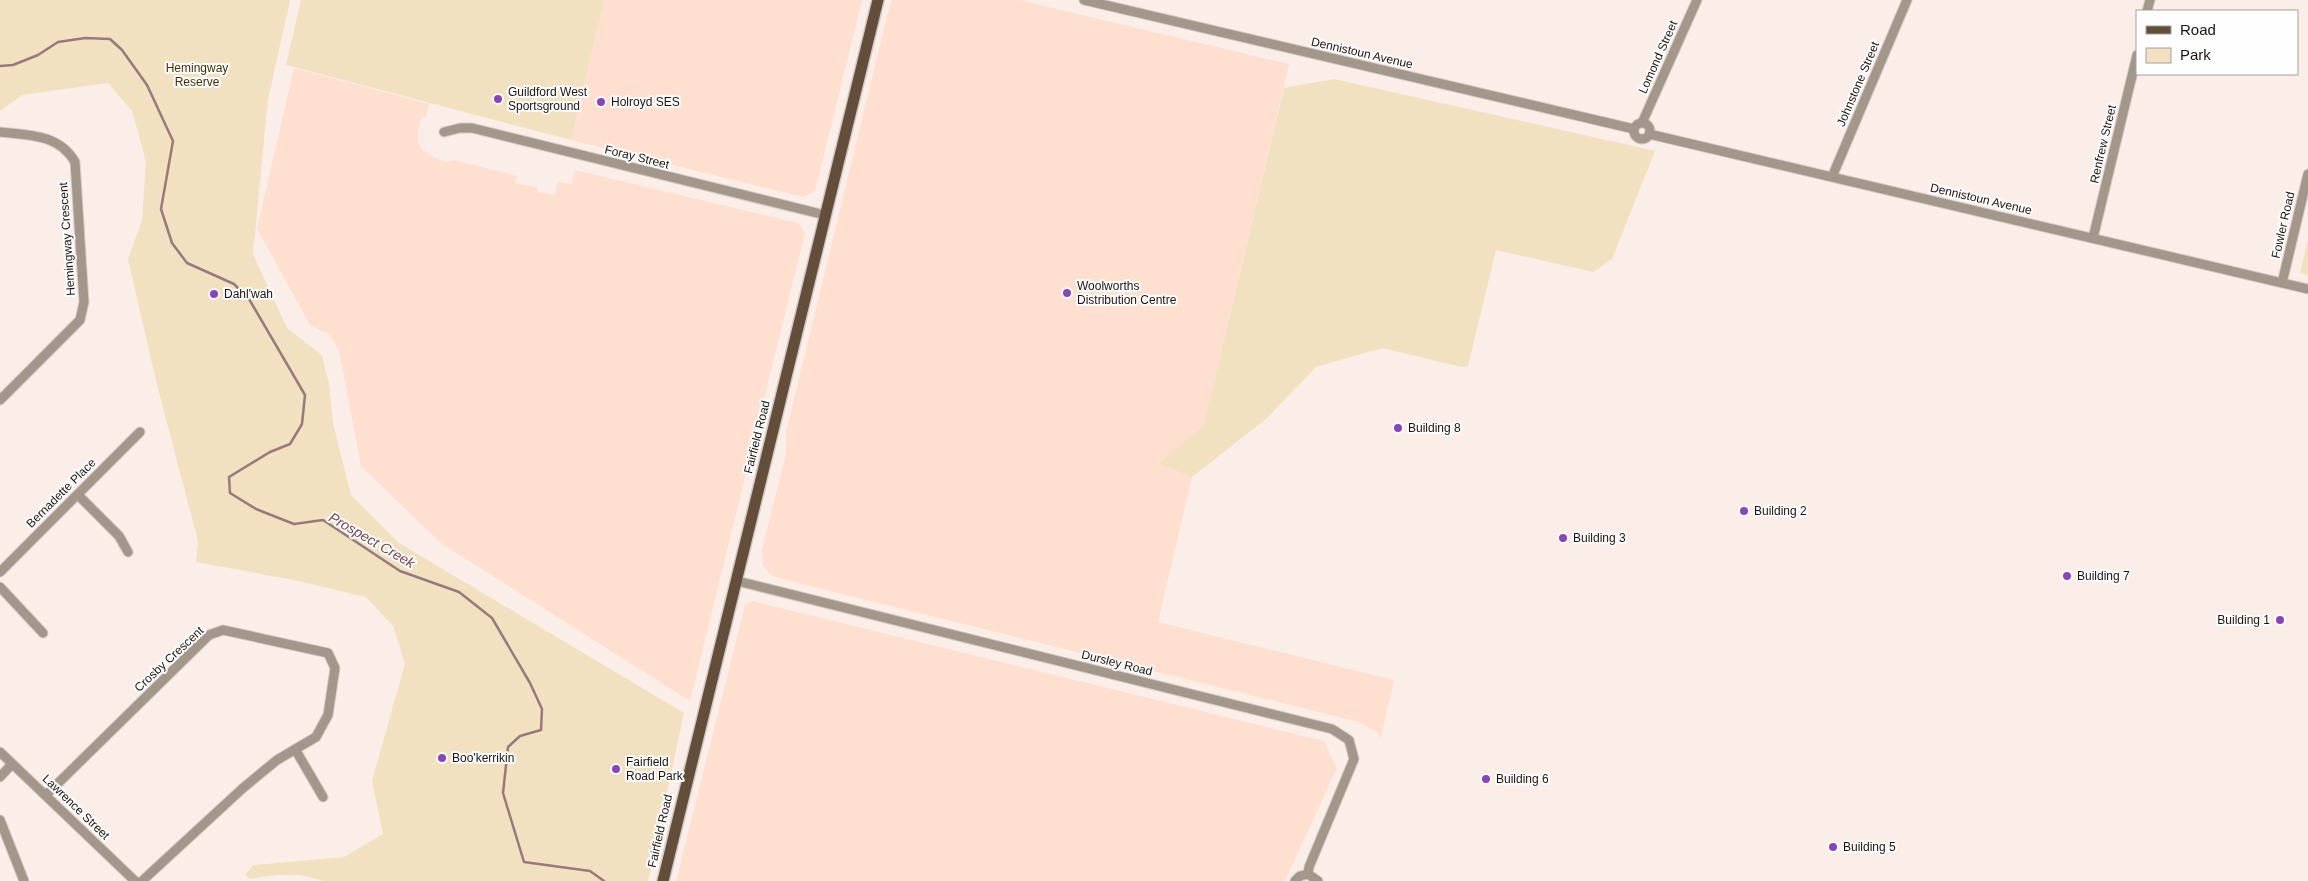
<svg xmlns="http://www.w3.org/2000/svg" width="2308" height="881" font-family="Helvetica,sans-serif">
  <style>
    .built { fill: #fedfd0 }
    .green { fill: #f1e1c0 }
    .lines { fill: none; stroke-linecap: round; stroke-linejoin: round }
    .stream { stroke: #98797c; stroke-width: 2.5 }
    .minor-casing { stroke: #d7cbc5; stroke-width: 11 }
    .major-casing { stroke: #d7cbc5; stroke-width: 14 }
    .minor { stroke: #a3978c; stroke-width: 9 }
    .major { stroke: #624e3a; stroke-width: 11 }
    .poi-dot { fill: #8944b8; stroke: #fefefe; stroke-width: 2 }
    .labels { text-anchor: middle; dominant-baseline: central; stroke-width: 4; stroke-linejoin: round; paint-order: stroke }
    .street-label { font-size: 12px; fill: #1d130e; stroke: #fefefe }
    .park-label { font-size: 12px; fill: #413105; stroke: #fefefe }
    .poi-label { font-size: 12px; fill: #1d130e; stroke: #fefefe; text-anchor: start }
    .water-label { font-size: 14px; font-style: italic; fill: #7b434e; stroke: #fefefe }
  </style>
  <rect width="100%" height="100%" fill="#fbeee8"/>
  <path class="built" d="M604 0H862L815 191 803 197 571 140Z
    M891 0H1019L1289 64 1158 622 1394 680 1380 741 1379 733 1359 722 786 580 771 575 763 565 762 550 786 453V432Z
    M294 68 429 104 426 117H421L418 130V143L422 149 434 157 446 162 454 160 517 176 515 183 538 188V192L555 195 558 182 572 184 575 170 798 223 805 233 690 701 442 544 361 466 339 350 329 334 310 325 257 229Z
    M752 601 1324 741 1337 768 1285 881H676L745 605Z"/>
  <path class="green" d="M0 0H290L268 99 253 254 287 328 322 355 329 384 333 423 351 495 399 543 684 713 648 881H323C300 872 276 874 251 879L245 875 253 865 344 857 383 834 372 781 405 664 393 626 366 597 294 580 196 562 198 541 156 381 128 259 142 221 146 161 132 111 108 83 22 95 0 111Z
    M301 0H604L571 140 286 65Z
    M1334 79 1655 151 1612 259 1593 272 1496 250 1468 366 1462 367 1382 348 1316 367 1266 419 1192 477 1159 463 1204 425 1284 88Z
    M2308 239V275L2300 273Z"/>
  <g class="lines">
    <path class="stream" d="M0 66 13 65 38 55 58 42 85 38 110 39 122 50 147 85 173 141 161 209 172 243 187 263 234 284 249 299 305 395 302 424 290 444 270 452 229 477 230 493 256 509 294 524 323 520 400 571 459 592 492 618 530 683 542 709 541 730 520 736 508 747 503 793 524 862 590 871 604 881"/>
    <defs>
      <path id="minor" d="M1084 0 1634 129
        M2147 11 2150 0
        M1642 123 1697 0
        M1634 131a8 8 0 1 1 16 0a8 8 0 1 1-16 0Z
        M0 132C28 135 59 134 75 162L84 302 80 320 0 400
        M444 132 460 128H472L825 215
        M1649 134 2308 289
        M1832 177 1907 0
        M2093 238 2137 55
        M2282 283 2308 174
        M78 495 119 536 128 552
        M0 572 140 432
        M737 581 1332 729 1349 740 1354 759 1309 867 1308 874
        M0 587 43 633
        M295 749 323 797
        M0 752 135 881
        M0 777 12 764
        M46 795 209 635 223 630 328 653 335 668 328 715 316 737 277 760 243 788 142 881
        M0 820 24 881
        M1295 881 1300 876 1308 874 1318 881"/>
      <path id="major" d="M663 881 878 0"/>
    </defs>
    <use href="#minor" class="minor-casing"/>
    <use href="#major" class="major-casing"/>
    <use href="#minor" class="minor"/>
    <use href="#major" class="major"/>
  </g>
  <g class="poi-dot">
    <circle cx="498" cy="99" r="5"/>
    <circle cx="601" cy="102" r="5"/>
    <circle cx="1067" cy="293" r="5"/>
    <circle cx="214" cy="294" r="5"/>
    <circle cx="1398" cy="428" r="5"/>
    <circle cx="1744" cy="511" r="5"/>
    <circle cx="1563" cy="538" r="5"/>
    <circle cx="2067" cy="576" r="5"/>
    <circle cx="2280" cy="620" r="5"/>
    <circle cx="442" cy="758" r="5"/>
    <circle cx="616" cy="769" r="5"/>
    <circle cx="1486" cy="779" r="5"/>
    <circle cx="1833" cy="847" r="5"/>
  </g>
  <g class="labels">
    <g class="street-label">
      <text transform="translate(1362 53) rotate(13)">Dennistoun Avenue</text>
      <text transform="translate(1658 57) rotate(-66)">Lomond Street</text>
      <text transform="translate(1858 84) rotate(-67)">Johnstone Street</text>
      <text transform="translate(2103 144) rotate(-77)">Renfrew Street</text>
      <text transform="translate(637 157) rotate(14)">Foray Street</text>
      <text transform="translate(1981 199) rotate(13)">Dennistoun Avenue</text>
      <text transform="translate(2283 225) rotate(-77)">Fowler Road</text>
      <text transform="translate(67 239) rotate(-94)">Hemingway Crescent</text>
      <text transform="translate(757 437) rotate(-76)">Fairfield Road</text>
      <text transform="translate(61 493) rotate(-45)">Bernadette Place</text>
      <text transform="translate(169 659) rotate(-43)">Crosby Crescent</text>
      <text transform="translate(1117 663) rotate(14)">Dursley Road</text>
      <text transform="translate(76 807) rotate(44)">Lawrence Street</text>
      <text transform="translate(660 831) rotate(-77)">Fairfield Road</text>
    </g>
    <g class="park-label">
      <text x="197" y="68">Hemingway<tspan x="197" dy="14">Reserve</tspan></text>
    </g>
    <g class="poi-label">
      <text x="508" y="92">Guildford West<tspan x="508" dy="14">Sportsground</tspan></text>
      <text x="611" y="102">Holroyd SES</text>
      <text x="1077" y="286">Woolworths<tspan x="1077" dy="14">Distribution Centre</tspan></text>
      <text x="224" y="294">Dahl'wah</text>
      <text x="1408" y="428">Building 8</text>
      <text x="1754" y="511">Building 2</text>
      <text x="1573" y="538">Building 3</text>
      <text x="2077" y="576">Building 7</text>
      <text x="2270" y="620" text-anchor="end">Building 1</text>
      <text x="452" y="758">Boo'kerrikin</text>
      <text x="626" y="762">Fairfield<tspan x="626" dy="14">Road Park</tspan></text>
      <text x="1496" y="779">Building 6</text>
      <text x="1843" y="847">Building 5</text>
    </g>
    <g class="water-label">
      <text transform="translate(372 540) rotate(30)">Prospect Creek</text>
    </g>
  </g>
  <rect x="2136" y="10" width="162" height="65" fill="#fefefe" stroke="#a4a09e"/>
  <rect x="2146" y="26" width="25" height="8" fill="#624e3a" stroke="#a4a09e"/>
  <text x="2180" y="35" font-size="15" fill="#1d130e">Road</text>
  <rect x="2146" y="48" width="25" height="15" fill="#f1e1c0" stroke="#a4a09e"/>
  <text x="2180" y="60" font-size="15" fill="#1d130e">Park</text>
</svg>
